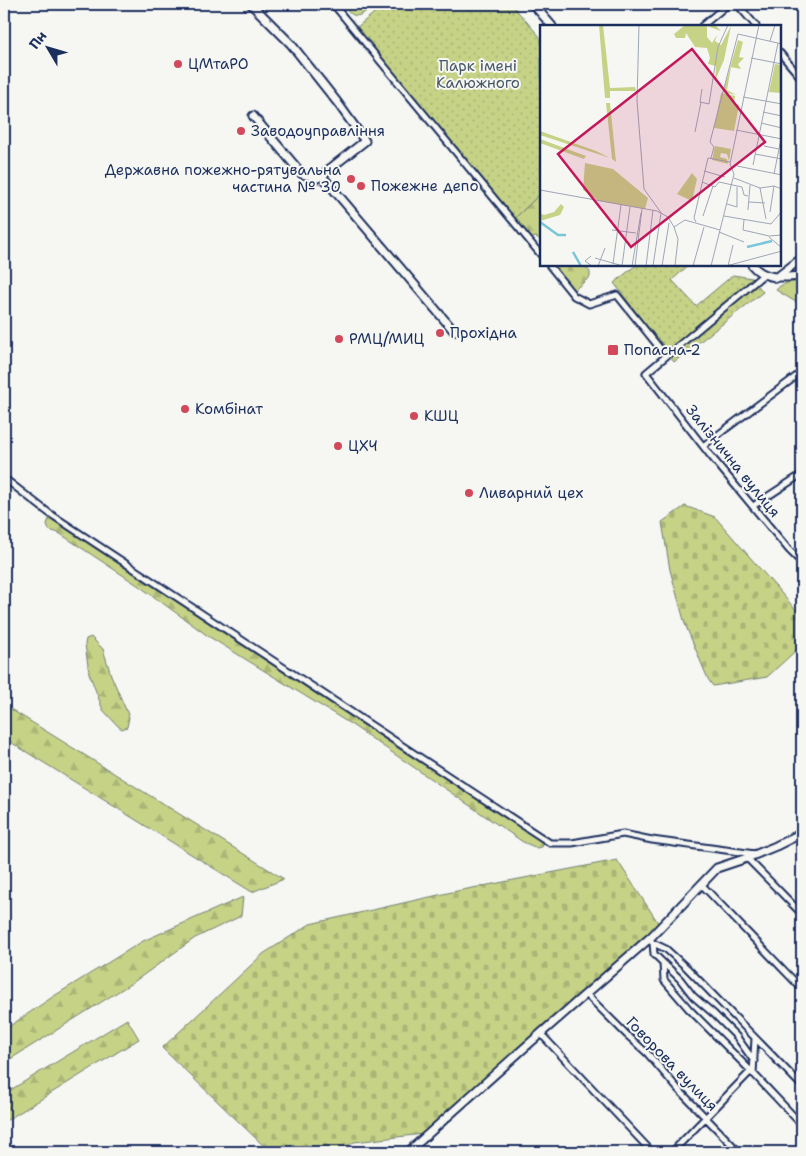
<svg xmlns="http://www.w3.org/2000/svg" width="806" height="1156" font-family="'Shantell Sans',sans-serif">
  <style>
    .grass { fill: #c6d286; stroke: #708072 }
    .forest { fill: url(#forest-firs); stroke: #708072 }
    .cemetery { fill: url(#cemetery-stones); stroke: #708072 }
    .park { fill: url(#park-dots); stroke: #708072 }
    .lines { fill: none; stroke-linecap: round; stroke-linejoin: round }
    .street-casing { stroke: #1b2f5e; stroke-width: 9 }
    .secondary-casing { stroke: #1b2f5e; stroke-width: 11 }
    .street { stroke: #f6f6f2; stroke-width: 5 }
    .secondary { stroke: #f6f6f2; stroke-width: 7 }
    .poi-dot { fill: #d1495b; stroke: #f6f6f2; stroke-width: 2 }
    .labels { text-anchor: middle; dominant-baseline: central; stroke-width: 4; stroke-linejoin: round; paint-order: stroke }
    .poi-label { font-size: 15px; fill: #1b2f5e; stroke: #f6f6f2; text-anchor: start }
    .park-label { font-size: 15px; fill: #465868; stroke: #f6f6f2 }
    .street-label { font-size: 15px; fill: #1b2f5e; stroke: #f6f6f2 }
    .inset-river { fill: none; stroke: #79c6d8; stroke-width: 2.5 }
    .inset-road { fill: none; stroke: #9ea6b7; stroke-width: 1 }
    .view { fill: #c2185b; fill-opacity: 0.15; stroke: #c2185b; stroke-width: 2.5 }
    .inset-edge { fill: none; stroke: #1b2f5e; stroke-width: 2.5 }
  </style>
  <defs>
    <pattern id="forest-firs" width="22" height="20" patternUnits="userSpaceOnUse" patternTransform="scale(1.25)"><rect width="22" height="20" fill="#c6d286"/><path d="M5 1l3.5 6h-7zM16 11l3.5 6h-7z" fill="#aab576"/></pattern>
    <pattern id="cemetery-stones" width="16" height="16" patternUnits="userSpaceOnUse" patternTransform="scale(1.25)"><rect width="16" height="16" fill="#c6d286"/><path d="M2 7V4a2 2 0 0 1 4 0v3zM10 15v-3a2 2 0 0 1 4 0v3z" fill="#aab576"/></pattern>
    <pattern id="park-dots" width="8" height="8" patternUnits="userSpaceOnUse" patternTransform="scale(1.25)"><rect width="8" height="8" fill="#c6d286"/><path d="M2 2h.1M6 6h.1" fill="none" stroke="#aab576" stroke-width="1.8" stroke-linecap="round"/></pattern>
  </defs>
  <rect width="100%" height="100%" fill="#f6f6f2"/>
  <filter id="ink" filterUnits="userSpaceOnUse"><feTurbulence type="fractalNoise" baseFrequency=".02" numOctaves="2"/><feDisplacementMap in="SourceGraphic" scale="10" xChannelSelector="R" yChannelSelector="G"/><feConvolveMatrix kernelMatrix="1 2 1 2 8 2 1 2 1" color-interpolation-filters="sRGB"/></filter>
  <g filter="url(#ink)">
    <path class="grass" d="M802 281V302L799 304 776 290C782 282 793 282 802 281Z"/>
    <path class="forest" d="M341 4H375C359 17 356 22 341 4Z
      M541 193V240L536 237 532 238 515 218Z
      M553 265H584L590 272V277L573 291Z
      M49 519 54 520 398 748 539 839 544 843 542 847 537 848 523 842 352 725 208 636 139 586 59 533 49 530 47 524Z
      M91 637 103 649 111 675 129 717 127 727 122 729 118 726 103 710 89 673 85 644 86 639Z
      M4 705 284 879 252 892 4 738Z
      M243 897 241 916 195 938 135 981 4 1063V1030L54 996 143 941Z
      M127 1019 139 1039 4 1122V1094Z"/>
    <path class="cemetery" d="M685 506 715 517 802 617V645L767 677 713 686 708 679 685 624 670 570 662 522Z
      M617 860 659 924 651 937 423 1134 354 1142 336 1152H270L162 1048 263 954 310 924 452 892Z"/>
    <path class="park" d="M385 4H463L469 11 478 4H511L541 38V193L515 218 356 28Z
      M636 265H689L672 280 696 306 733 275 752 278 763 292 674 362 614 283Z"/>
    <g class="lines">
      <defs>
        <path id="street" d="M333 4 541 255
          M737 4 756 26
          M702 26 728 4
          M780 53 802 79
          M549 265 574 296 589 304 617 295 666 356
          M763 275 646 373 710 455 789 550 802 563
          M703 446 802 372
          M4 478 49 513 550 843H572L623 834 652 840 755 854
          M753 506 802 474
          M747 858 802 914
          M701 884 802 989
          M648 939 653 943 666 949 687 968 802 1086
          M653 943 654 954 680 979 693 996 714 1014 736 1036 754 1061
          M663 963 664 980 689 1009 751 1071 802 1125
          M586 994 627 1035 648 1054 678 1089 739 1152
          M541 1034 652 1152
          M753 1074 755 1038
          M672 1152 751 1071"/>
        <path id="secondary" d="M251 4 291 44 337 102 365 141 318 178 302 174 253 116
          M533 4 552 26
          M322 176 454 331
          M752 265C765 281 784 277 802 276
          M776 278 802 258
          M408 1152 523 1049 651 937 717 868 747 858 776 846 798 835H802"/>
      </defs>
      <use href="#street" class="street-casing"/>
      <use href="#secondary" class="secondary-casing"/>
      <use href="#street" class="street"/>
      <use href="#secondary" class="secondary"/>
    </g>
  </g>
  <g class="poi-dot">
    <circle cx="178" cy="64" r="5"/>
    <circle cx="241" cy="131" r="5"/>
    <circle cx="351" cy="179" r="5"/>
    <circle cx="361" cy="186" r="5"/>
    <circle cx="440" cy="333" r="5"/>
    <circle cx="339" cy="339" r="5"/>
    <rect x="607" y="344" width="12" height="12" rx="2.5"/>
    <circle cx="185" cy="409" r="5"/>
    <circle cx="414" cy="416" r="5"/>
    <circle cx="338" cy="446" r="5"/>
    <circle cx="469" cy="493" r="5"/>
  </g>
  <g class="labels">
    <g class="poi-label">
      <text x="188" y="64">ЦМтаРО</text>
      <text x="251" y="131">Заводоуправління</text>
      <text x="341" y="170" text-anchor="end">Державна пожежно-рятувальна<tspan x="341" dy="17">частина № 30</tspan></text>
      <text x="371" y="186">Пожежне депо</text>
      <text x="450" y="333">Прохідна</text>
      <text x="349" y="339">РМЦ/МИЦ</text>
      <text x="624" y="350">Попасна-2</text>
      <text x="195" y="409">Комбінат</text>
      <text x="424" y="416">КШЦ</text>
      <text x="348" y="446">ЦХЧ</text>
      <text x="479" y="493">Ливарний цех</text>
    </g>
    <g class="park-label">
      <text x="478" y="66">Парк імені<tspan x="478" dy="17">Калюжного</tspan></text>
    </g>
    <g class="street-label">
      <text transform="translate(733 461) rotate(51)">Залізнична вулиця</text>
      <text transform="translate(672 1064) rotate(46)">Говорова вулиця</text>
    </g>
  </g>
  <g transform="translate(540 25)">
    <rect width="241" height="241" fill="#f6f6f2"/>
    <path d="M235 39 241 40V68L229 67Z" fill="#c6d286"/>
    <path d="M59 0H63L70 63 95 62 96 66H70V73H65ZM145 0H175L181 6 167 1V12L172 18 177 10 175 16 181 20 191 1 184 35 175 56 176 41 168 39 170 33 167 23 155 22 146 8 145 13H136L134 9ZM198 15 203 17 199 32 204 33 198 39 201 44 191 42 187 65 196 70 183 67ZM66 78H70L76 137 72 134ZM0 106 56 126 70 133 0 110ZM0 114 46 131 44 134 0 118ZM21 179 24 182 20 190 0 196V188L4 190 14 187Z" fill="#c6d286"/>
    <path d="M45 138 73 144 108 173 105 184 59 176 43 165ZM152 148 157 154 152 176 137 169Z" fill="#c6d286"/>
    <path d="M181 68 195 71 194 79 199 80 194 106 174 103ZM175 121 191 124 189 136 187 129 181 128 180 132 187 134 188 139 172 135Z" fill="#c6d286"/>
    <path class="inset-river" d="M0 197 18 210H26M207 222 232 216M33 227 41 241"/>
    <path class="inset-road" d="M99 0 97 76 104 164 122 189M230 16 235 0M211 33 242 39M162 64 160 77 169 79 178 22 188 0M203 72 242 79M223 87 242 91M221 98 242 103M196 105 242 114M155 107 161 77M224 121 239 124M215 129 242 134M171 133 174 122 170 117 198 9 242 19M190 139 219 0M213 140 238 18M197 141 242 150M164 146 185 152M234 149 241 114M194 153 220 163 234 161 242 164M162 157 175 162 179 157 202 162 204 170 208 171M220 163 226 194M0 165 117 186 128 192 134 202 145 195 180 205M209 177 225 178M187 179 197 182V162M208 185 210 160M230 187 234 161M163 191 173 161M184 191 231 199 242 186M204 195 203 205 229 211 242 210M156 197 154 193 168 133 190 137M134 202 138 214 135 241M72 205 96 208M179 207 204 217M229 212 242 223M51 231 45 236 52 241M55 233 83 241M73 239 81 180M58 241 65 223M82 241 90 182M92 241 101 188M95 241 102 184M106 241 113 185M113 241 121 188M122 241 129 198M153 241 164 202M171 241 194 149 190 139M186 241 242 226M188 241 193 220"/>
    <path class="view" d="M152 24 225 117 91 222 18 129Z"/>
    <rect width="241" height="241" class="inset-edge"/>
  </g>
  <rect width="806" height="1156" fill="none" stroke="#f6f6f2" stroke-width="20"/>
  <rect x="10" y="10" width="786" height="1136" fill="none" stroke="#1b2f5e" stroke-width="2" filter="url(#ink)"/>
  <g transform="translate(48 48) rotate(308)" stroke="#f6f6f2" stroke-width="4" paint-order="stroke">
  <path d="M0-4L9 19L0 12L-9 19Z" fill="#1b2f5e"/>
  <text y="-8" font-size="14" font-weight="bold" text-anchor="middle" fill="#1b2f5e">Пн</text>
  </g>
</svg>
